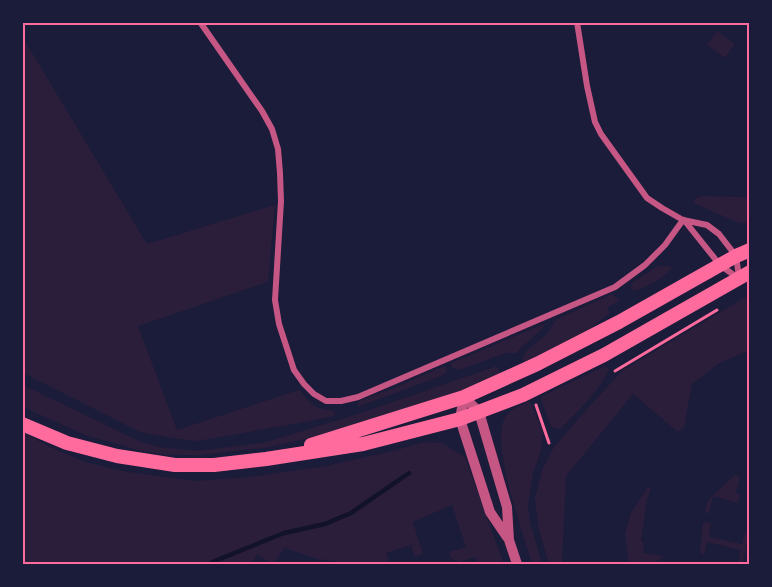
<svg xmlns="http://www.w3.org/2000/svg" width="772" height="587" font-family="'Asap Condensed',sans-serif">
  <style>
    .green { fill: #2a1e3b }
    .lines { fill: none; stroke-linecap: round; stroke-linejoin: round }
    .stream { stroke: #12122b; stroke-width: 4.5 }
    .path { stroke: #ff6b9d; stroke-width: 3 }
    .minor { stroke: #c65784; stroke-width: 6 }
    .tertiary { stroke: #c65784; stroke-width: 10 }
    .primary { stroke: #ff6b9d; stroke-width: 14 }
    .neatline { fill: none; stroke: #ff6b9d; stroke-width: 2 }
  </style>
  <rect width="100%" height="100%" fill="#1b1b3a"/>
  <path class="green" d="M717 31 735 44 725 58 707 45Z
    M22 36 147 244 275 205 268 282 138 326 177 430 299 390C304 395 309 402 314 406 321 410 329 409 335 412L334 416 300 423 197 441 171 438 140 432 23 373Z
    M701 196 749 197V223H739L693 203 696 198Z
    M658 266H670L672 267C667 277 645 288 634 291L632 290 631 286 633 282Z
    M612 294 620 300 607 308 610 313C583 335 558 349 526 363L523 359V356L528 349 547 334 557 319Z
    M749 295V350L718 364 692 384 684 427 678 432 633 394 566 476 562 564H549L538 526 535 498 543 468 554 447 585 411 623 370Z
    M544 324 543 328 516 353H506L459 370 452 368 451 363Z
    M497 366 501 375 488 381 389 414 310 438 264 448 199 455H168L141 451 85 435 23 407V385L141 442 159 447 197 451 263 443 361 413Z
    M605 366 609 369C603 387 574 416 560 429L554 428 551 426 540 397Z
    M442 367H446L447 370 446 373 441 376 360 406H358L359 401 401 385Z
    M530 401 543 432 541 451 533 473 528 505 530 522 542 564H532C524 534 488 441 506 416 512 408 521 405 530 401Z
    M22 432 48 446 88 463 128 472 196 481 248 477 326 466 397 450 424 442 442 443 465 457 504 564H478L475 557 459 562 451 558 449 552 466 547 452 505 413 522 423 554 415 557 411 545 386 553 390 564H354L318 559 285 548 273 564 257 555 252 563 254 564H23Z
    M735 475 740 477 736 493 740 494 738 503 713 496 709 513H706L705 511 708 501 711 497Z
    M648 487 651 488 647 499 641 541 644 543 643 553 664 556C653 566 642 565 629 564L625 534 631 513Z
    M706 522 711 523 709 537 742 544 745 532 749 534 743 564 738 563 740 550 707 542 704 555 700 552 703 523Z"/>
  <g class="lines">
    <path class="stream" d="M209 564 215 561 284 533 325 524 351 513 409 473"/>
    <path class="path" d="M615 371 717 310
      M536 405 549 443"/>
    <path class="minor" d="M200 22 262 111 272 129 278 149 280 173 281 201 275 300 279 324 294 370 304 384 314 394 326 401H341L358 397 615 287 645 265 665 245 683 220
      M577 22 587 86 595 122 601 134 647 198 662 208 683 220 707 225 719 234 736 256 739 277
      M684 220 720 265 738 278"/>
    <path class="tertiary" d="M464 397 479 412 507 507 509 540 517 564
      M464 397 460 419 490 512 507 537"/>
    <path class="primary" d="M22 424 67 443 117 456 175 465H214L266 459 363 444 460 419 523 395 604 355 750 272
      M311 445 464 397 537 364 619 322 736 256 750 250"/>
  </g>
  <rect width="772" height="587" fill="none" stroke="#1b1b3a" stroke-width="48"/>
  <rect x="24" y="24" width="724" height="539" class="neatline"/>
</svg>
